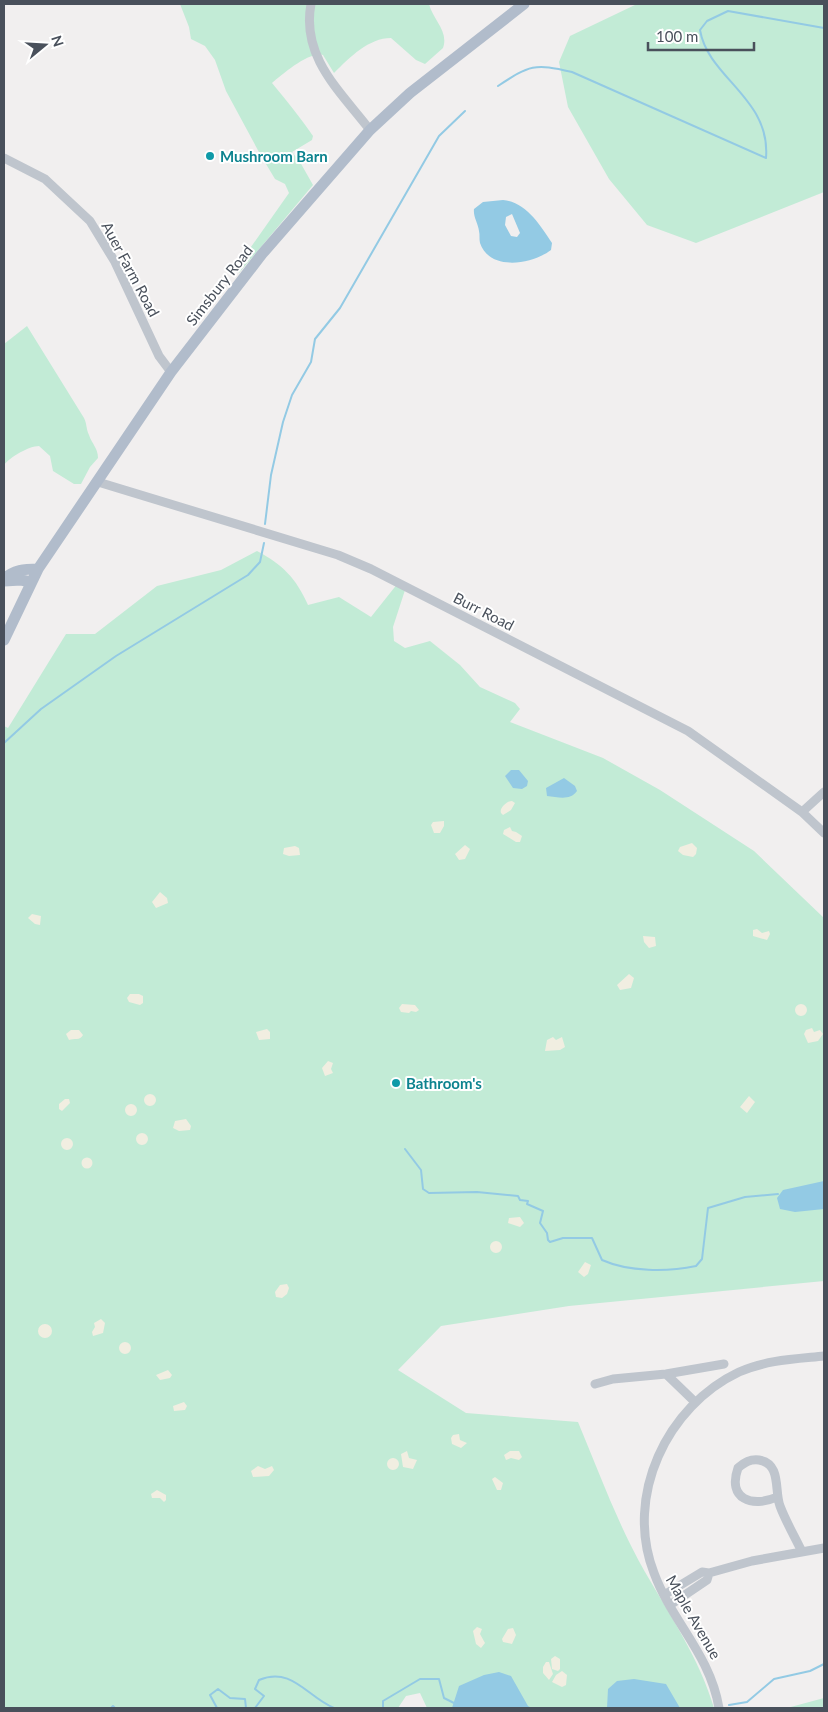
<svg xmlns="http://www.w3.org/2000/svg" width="828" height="1712" font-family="Lato,sans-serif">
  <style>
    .green { fill: #c2ebd6 }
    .sand { fill: #f1eee1 }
    .water { fill: #93cae4; fill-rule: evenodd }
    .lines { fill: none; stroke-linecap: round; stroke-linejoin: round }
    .stream { stroke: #93cae4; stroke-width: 2 }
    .minor { stroke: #bfc5cd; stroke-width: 9 }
    .major { stroke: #b1bccb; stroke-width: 11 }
    .culture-dot { fill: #0f9aa8; stroke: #fff; stroke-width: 2 }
    .labels { text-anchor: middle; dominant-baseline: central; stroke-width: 4; stroke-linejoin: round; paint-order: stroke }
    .culture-label { font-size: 15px; font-weight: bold; fill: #0d838f; stroke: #fff; text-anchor: start }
    .street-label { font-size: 15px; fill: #49505b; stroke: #fff }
  </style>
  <rect width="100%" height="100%" fill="#f1efef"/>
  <path class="green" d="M180 4H429C433 20 449 31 443 48L425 64 416 60 391 38C369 38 350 57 334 73L323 55C309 51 283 74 272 83 287 101 300 117 313 136L312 140 292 152 300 162 313 185 239 273 236 268 239 264 289 193 285 184 275 179 260 154 226 91 215 60 205 46 191 39 189 27Z
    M637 4H824V192L696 243 647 225 609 179 568 107 559 62 570 36Z
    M27 326 84 418C87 424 86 429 89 435 92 444 98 448 98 458L90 467 81 484H74L53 471 50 456 39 446C29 446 10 457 4 465V344Z
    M257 551C283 565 296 578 308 605L339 597 371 617 398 583 406 587 393 627 394 641 405 648 430 641 460 665 480 687 515 703 520 709 510 722 603 758 660 790 754 851 824 918V1281L569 1306 441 1326 398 1370 466 1413 578 1422C599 1472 618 1525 645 1572 670 1615 700 1660 714 1708H427L420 1693 406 1696 398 1708H4V726L8 728 66 634H95L157 586 221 570Z
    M824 1698V1708H787Z"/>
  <path class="sand" d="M512 801 515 803 511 810 503 815 501 813C499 808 507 801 512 801Z
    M444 821V826L440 833H434L431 825 433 822Z
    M510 827 512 831 516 832 522 836 520 842H516L503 834 504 830Z
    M692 843 697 848 696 854 693 857 683 855 678 851 680 847Z
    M465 845 470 849 465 859 459 860 455 854Z
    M295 846 299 848 300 855 289 856 283 854 284 848Z
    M160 892 167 898 168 903 156 908 152 902Z
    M32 914 41 916 40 925 35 924 28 918Z
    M757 929 762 933 769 931 770 934 767 940 753 936V930Z
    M643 936 655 937 656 946 649 948 644 942Z
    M629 974 634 978 631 988 620 990 617 985Z
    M130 994H139L143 996V1003L140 1005 129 1002 127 998Z
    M795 1010a6 6 0 1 1 12 0a6 6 0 1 1-12 0Z
    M402 1004 415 1005 419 1010 416 1012 411 1011 409 1013 401 1012 399 1008Z
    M812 1028 814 1032 820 1030 823 1034 818 1041 808 1043 804 1034 806 1030Z
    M267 1029 270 1032V1039L259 1040 256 1032Z
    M71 1030H79L83 1035C80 1041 74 1038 69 1040L66 1034Z
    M553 1037 556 1040 562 1037 565 1047 560 1050 545 1051 547 1040Z
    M328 1061 333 1063 331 1069 333 1073 325 1076 322 1068Z
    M144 1100a6 6 0 1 1 12 0a6 6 0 1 1-12 0Z
    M749 1096 755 1102 747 1113 740 1107Z
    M65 1099H69L70 1103 62 1111 59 1109V1104Z
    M125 1110a6 6 0 1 1 12 0a6 6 0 1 1-12 0Z
    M186 1119 191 1126 190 1130 179 1131 173 1128 175 1121Z
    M136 1139a6 6 0 1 1 12 0a6 6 0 1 1-12 0Z
    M61 1144a6 6 0 1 1 12 0a6 6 0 1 1-12 0Z
    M81.5 1163a5.5 5.5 0 1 1 11 0a5.5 5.5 0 1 1-11 0Z
    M520 1217 524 1223 520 1227 508 1223 509 1218Z
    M490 1247a6 6 0 1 1 12 0a6 6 0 1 1-12 0Z
    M585 1262 591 1265 588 1274 584 1277 578 1272Z
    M287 1284 289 1288 287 1294 282 1298 276 1297 275 1292 280 1285Z
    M101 1319 105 1323 103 1333 93 1336 92 1332 95 1327 94 1323Z
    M38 1331a7 7 0 1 1 14 0a7 7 0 1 1-14 0Z
    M119 1348a6 6 0 1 1 12 0a6 6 0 1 1-12 0Z
    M168 1370 172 1375 170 1378 160 1380 156 1375Z
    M184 1402 187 1406 185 1410 174 1411 173 1406Z
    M459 1434 460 1440 467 1443 461 1448 452 1444 451 1438 453 1435Z
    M407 1451 409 1458 417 1460 413 1469 403 1467 401 1454Z
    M510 1451H519L522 1457 519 1460 511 1458 506 1460 504 1455Z
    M387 1464a6 6 0 1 1 12 0a6 6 0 1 1-12 0Z
    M258 1466 265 1469 272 1466 274 1470 269 1476 253 1477 251 1471Z
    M495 1477 503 1483 501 1490H497L492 1479Z
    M157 1490 166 1495V1500L164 1502 160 1498H152L151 1494Z
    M477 1627 482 1629 480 1634 485 1643 481 1648 476 1644 473 1631Z
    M513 1628 516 1635 512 1644 503 1642 502 1639 508 1629Z
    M555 1656 560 1659V1669L558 1671 552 1669 551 1659Z
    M546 1662H549L553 1674 549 1680 543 1673V1667Z
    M562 1671 567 1675 566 1685 562 1687 552 1682 556 1675Z"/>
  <path class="water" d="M503 200C526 202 540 225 552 243L551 250C533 264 490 272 480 243 479 239 480 235 479 231 478 223 473 217 474 209L483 202ZM512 214 520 233 517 237 511 236 505 225 506 217Z
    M511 770H519L528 781 527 786 522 789 513 788 505 776Z
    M564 778 575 786 577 791C570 801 558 797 547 796L546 788Z
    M824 1181V1209L795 1212 780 1209 777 1198 783 1190Z
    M499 1672 511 1676 528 1706 532 1708H452L459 1686 484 1675Z
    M634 1679 666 1684 680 1708H607L608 1689 617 1681Z"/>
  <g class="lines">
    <path class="stream" d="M498 86C530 65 534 63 572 72L766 158C771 98 708 78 700 30L707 21 728 11 824 28
      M265 524 271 475 283 422 292 395 311 362 315 339 340 308 439 136 465 111
      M4 743 41 709 116 656 248 575 260 562 264 543
      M405 1149 421 1170 423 1189 429 1193 477 1192 518 1196 520 1200 528 1201 527 1204 543 1211 540 1223 547 1233 548 1240 550 1242 563 1238H592L602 1260C629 1272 667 1272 696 1266L702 1259 708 1208 745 1197 778 1194
      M729 1705 747 1702 774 1679 810 1671 824 1664
      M111 1708 113 1706 115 1708
      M217 1708 210 1695 218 1689 230 1698 245 1699 246 1708
      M255 1708 264 1696 255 1689 259 1680C292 1666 307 1697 334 1708
      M383 1708V1701L420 1679H439L444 1698 454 1703"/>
    <path class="minor" d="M311 4C301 57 340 91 370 130
      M4 158 45 179 90 221 115 262 159 356 171 372
      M98 482 338 555 371 569 688 731 802 812 824 833
      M802 812 824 792
      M666 1374 695 1402
      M595 1384 613 1379 666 1374 724 1364
      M777 1497C752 1508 727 1499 738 1468 745 1462 750 1459 759 1460 782 1464 774 1491 780 1506 786 1522 795 1537 802 1552
      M709 1573 752 1561 824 1548
      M664 1595 702 1572 709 1573 707 1580 670 1605
      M719 1708C710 1654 672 1622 654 1573 624 1496 667 1406 739 1372 766 1360 795 1359 824 1356"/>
    <path class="major" d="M4 579C14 570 24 569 38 569
      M4 581 21 580 31 582
      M4 640 38 569 171 372 262 254 370 130 410 93 524 4"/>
  </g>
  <g class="culture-dot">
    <circle cx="210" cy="156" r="5"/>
    <circle cx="396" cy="1083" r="5"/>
  </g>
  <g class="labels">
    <g class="culture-label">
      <text x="220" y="156">Mushroom Barn</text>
      <text x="406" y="1083">Bathroom's</text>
    </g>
    <g class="street-label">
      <text transform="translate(131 269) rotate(62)">Auer Farm Road</text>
      <text transform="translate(219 285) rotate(-52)">Simsbury Road</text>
      <text transform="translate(484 611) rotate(27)">Burr Road</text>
      <text transform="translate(694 1617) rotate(60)">Maple Avenue</text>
    </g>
  </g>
  <rect width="828" height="1712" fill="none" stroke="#49505b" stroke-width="10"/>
  <g transform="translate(45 45) rotate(72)" stroke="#ffffff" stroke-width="4" paint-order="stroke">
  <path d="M0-4L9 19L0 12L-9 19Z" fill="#49505b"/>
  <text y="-8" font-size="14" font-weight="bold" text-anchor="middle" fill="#49505b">N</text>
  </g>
  <path d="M648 42v8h106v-8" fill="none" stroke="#49505b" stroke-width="2.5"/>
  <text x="656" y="42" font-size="15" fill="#49505b" stroke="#ffffff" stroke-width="4" paint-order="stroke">100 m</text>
</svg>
